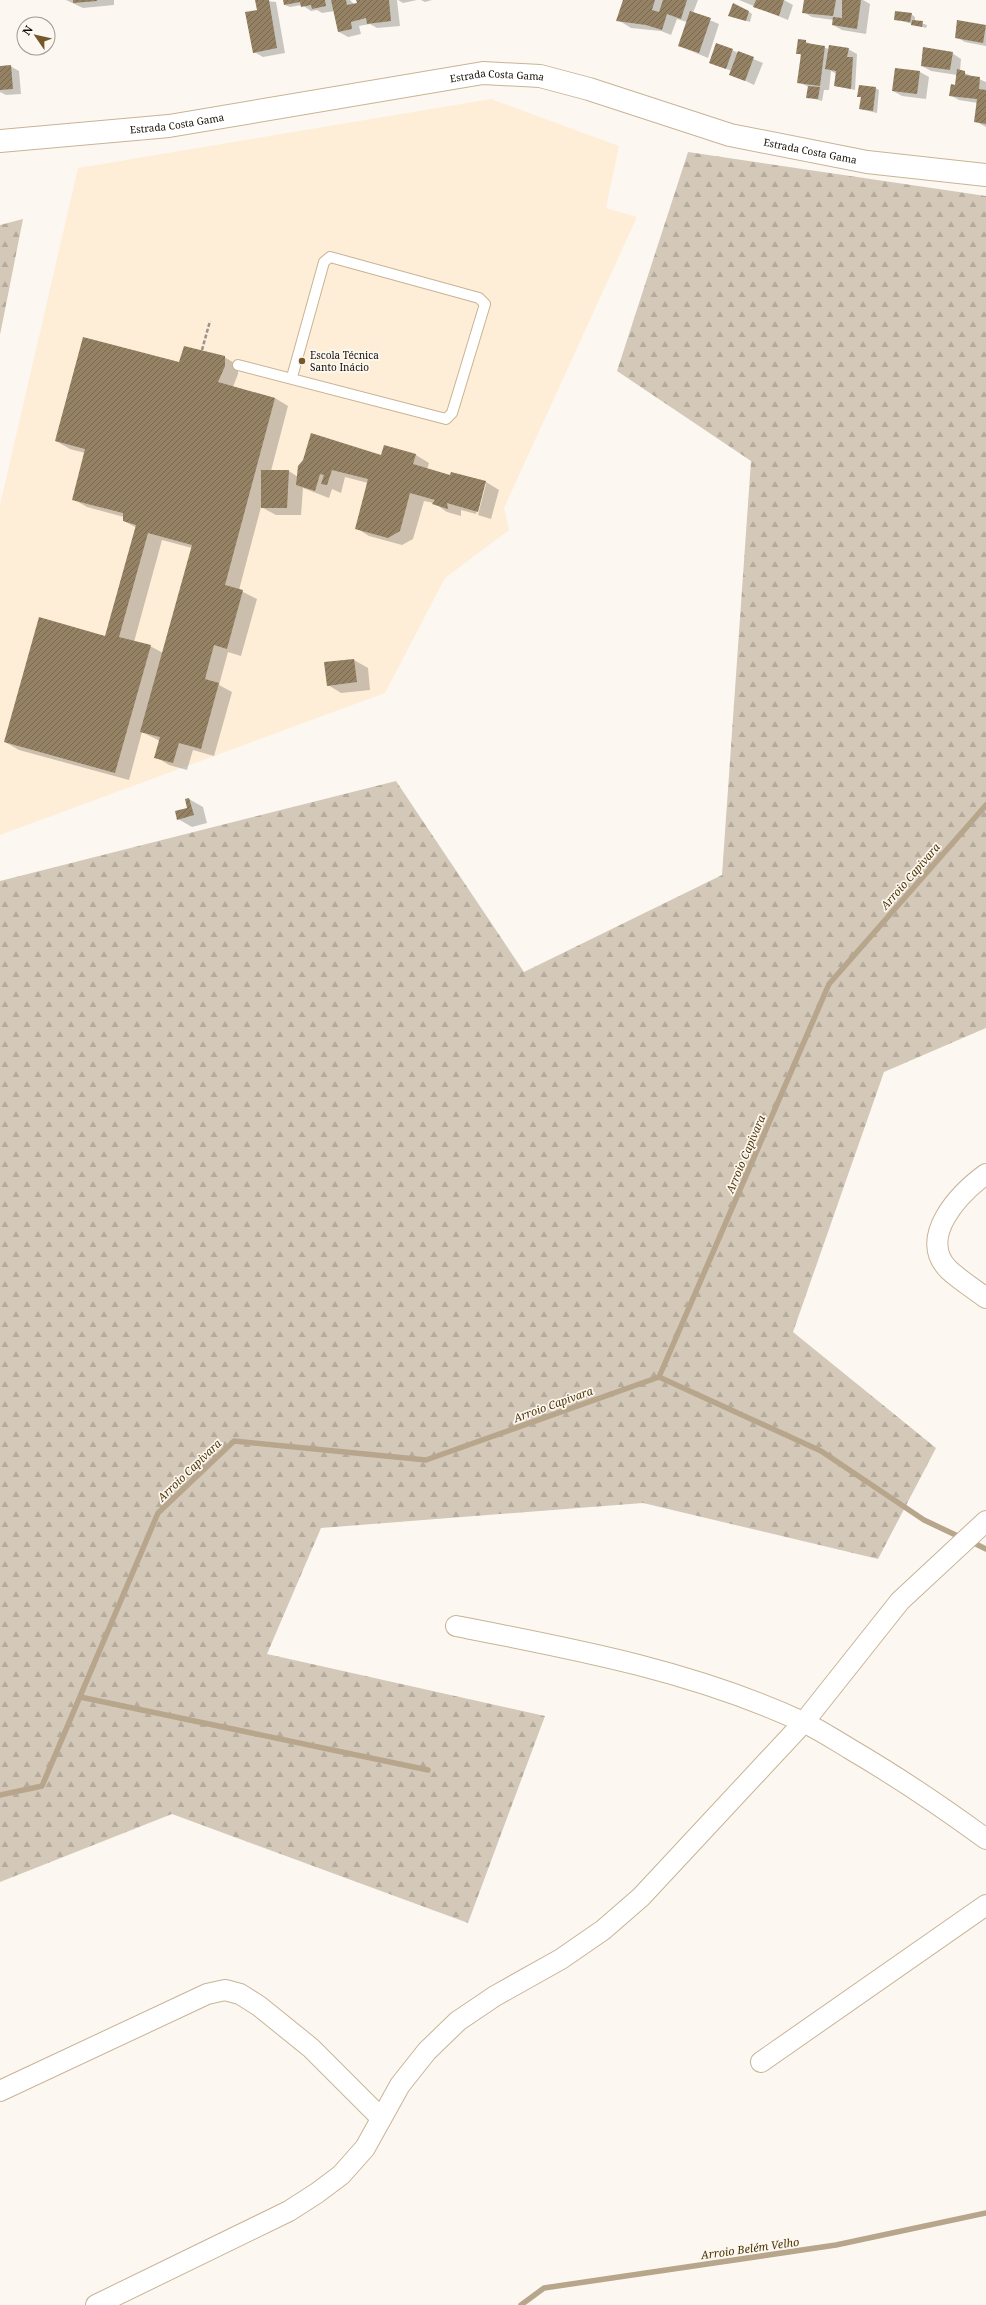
<svg xmlns="http://www.w3.org/2000/svg" width="986" height="2305" font-family="'Noto Serif',serif">
  <style>
    .built { fill: #feeed7 }
    .forest { fill: url(#forest-firs) }
    .shadow { fill: #0003; fill-rule: evenodd }
    .lines { fill: none; stroke-linecap: round; stroke-linejoin: round }
    .stream { stroke: #b7a68c; stroke-width: 5.5 }
    .building { fill: url(#building-hatch) }
    .lane-casing { stroke: #c9b395; stroke-width: 12 }
    .street-casing { stroke: #c9b395; stroke-width: 22 }
    .secondary-casing { stroke: #c9b395; stroke-width: 24 }
    .path { stroke: #99938c; stroke-width: 2.5; stroke-dasharray: 4 2; stroke-linecap: butt }
    .lane { stroke: #fff; stroke-width: 10 }
    .street { stroke: #fff; stroke-width: 20 }
    .secondary { stroke: #fff; stroke-width: 22 }
    .poi-dot { fill: #74572a; stroke: #fcf8f1; stroke-width: 1.5 }
    .labels { text-anchor: middle; dominant-baseline: central; stroke-width: 3.5; stroke-linejoin: round; paint-order: stroke }
    .street-label { font-size: 10px; fill: #140d04; stroke: #fcf8f1 }
    .poi-label { font-size: 10px; fill: #140d04; stroke: #fcf8f1; text-anchor: start }
    .water-label { font-size: 11px; font-style: italic; fill: #4f3504; stroke: #fcf8f1 }
  </style>
  <defs>
    <pattern id="forest-firs" width="22" height="20" patternUnits="userSpaceOnUse"><rect width="22" height="20" fill="#d4c9b9"/><path d="M5 1l3.5 6h-7zM16 11l3.5 6h-7z" fill="#b5ab9d"/></pattern>
    <pattern id="building-hatch" width="6" height="6" patternUnits="userSpaceOnUse"><rect width="6" height="6" fill="#958164"/><path d="M-1 1l2-2M0 6l6-6M5 7l2-2" fill="none" stroke="#786850"/></pattern>
  </defs>
  <rect width="100%" height="100%" fill="#fcf8f1"/>
  <path class="built" d="M491 99 619 146 606 208 637 217 504 508 509 530 445 578 385 693 0 835V505L78 168Z"/>
  <path class="forest" d="M688 152 986 196V1028L884 1072 793 1332 936 1448 878 1559 643 1503 321 1528 267 1654 545 1716 468 1923 172 1814 0 1882V881L396 781 524 972 722 875 751 461 617 371Z
    M23 219 0 335V225Z"/>
  <path class="shadow" d="M66 0H114V5L83 8Z
    M256 0 276 2 285 53 263 57 254 52 258 11Z
    M284 0H350L354 4H358L357 0H397L400 26 377 28 370 24 359 26 361 34 348 37 339 32 335 11 322 13 317 10 311 11 302 5 290 7 285 5Z
    M398 0H417L403 3Z
    M421 0H432L425 2Z
    M624 0H698L693 13 719 24 708 58 679 46 687 22 677 19 671 35 661 31 631 28 618 20Z
    M739 0H784L793 5 788 20Z
    M805 0H863L870 4 866 34 842 30 833 25 834 20 812 17 803 12Z
    M748 11 752 14 750 22 733 17Z
    M911 14 915 17V21L927 25 926 28 895 19Z
    M986 26V46L965 42 956 37Z
    M799 40 829 49H848L857 54 855 90 835 86 837 74 831 71 829 90H824L822 101 807 97 809 87 798 82 802 56 798 53Z
    M717 44 763 63 754 85 731 74 732 71 715 65Z
    M952 53 961 59 960 71 986 82V127L975 121 978 103 959 100 950 95 956 86 957 75 931 71 922 66Z
    M10 66 19 71 21 94 6 95 0 92V67Z
    M920 72 929 77 926 99 902 96 893 91Z
    M875 88 879 90 877 113 860 109 862 98 858 96Z
    M224 357 238 365V374L233 387 275 398 288 406 271 471H289L298 477 382 457 416 455 429 463 427 470 451 476 452 473 486 482 499 490 491 519 478 515 486 484H484L476 514 461 510V516L447 512 434 503 424 501 413 539 402 545 369 536 356 528 368 483 345 477 341 493 332 489 329 498 303 488 301 515H276L261 507 239 590 257 599 241 656 228 652 219 685 232 692 214 756 193 750 187 770 169 765 156 757 160 741 142 732 129 780 19 750 5 742 106 637 137 528 124 521V517L87 507 73 499 85 453 70 449 56 441 180 363ZM162 540 192 548 163 653 150 646 134 642Z
    M354 660 368 668 370 690 341 693 328 685 325 663Z
    M189 799 203 807 207 823 192 827 178 819 189 808Z"/>
  <g class="lines">
    <path class="stream" d="M659 1377 821 1451 924 1520 962 1538
      M970 1541 986 1549
      M80 1697 428 1770
      M0 1795 42 1786 158 1513 234 1441 426 1460 659 1377 829 984 986 805
      M521 2305 544 2288 836 2245 986 2213"/>
  </g>
  <path class="building" d="M73 0H97V1L73 3Z
    M255 0H269L277 48 253 53 245 12 257 10Z
    M283 0H325L326 6 312 9 311 5 301 7 300 2 284 5Z
    M331 0H346L347 5 357 3 356 0H389L391 21 367 24 366 18 351 22 352 29 338 32Z
    M623 0H655L652 10 659 12 663 0H687L681 19 667 14 662 30 646 25 616 21Z
    M756 0H784L779 16 753 7Z
    M804 0H836L833 16 802 13Z
    M842 0H861L857 29 832 25 833 17 842 18Z
    M733 3 749 11 746 21 728 16Z
    M690 11 711 18 699 53 678 46Z
    M895 11 912 13 910 22 894 20Z
    M912 20 923 21 922 27 911 25Z
    M957 20 986 25 983 43 955 38Z
    M798 39 806 40V43L825 46 820 86 797 83 801 54H796Z
    M716 43 733 49 726 69 709 63Z
    M829 45 849 48 847 57H853L851 89 834 86 836 71 825 69Z
    M923 47 953 52 950 70 921 66Z
    M738 51 754 57 745 81 729 75Z
    M11 65 13 89 0 90V66Z
    M895 68 920 71 917 94 892 91Z
    M957 69 965 71V75L980 77 979 89 986 90V124L974 122 977 99 949 96 951 84 955 85Z
    M859 85 876 87 873 111 859 109 861 97H857Z
    M808 86 820 87 818 99 806 98Z
    M83 337 179 362 184 346 225 356V366L218 382 275 398 225 585 243 590 227 649 214 645 205 679 219 683 201 749 179 743 173 763 154 758 160 737 140 732 192 545 148 533 119 637 151 645 115 773 4 742 39 617 105 636 136 525 123 521V513L72 500 85 449 55 441Z
    M311 433 381 455 384 445 416 454 413 464 450 475 451 472 486 481 478 512 447 503 448 509 432 504 435 500 410 493 400 531 388 538 355 529 368 479 332 470 327 485 321 484 324 475 320 474 315 491 296 485 298 466 303 460Z
    M261 470H289L287 508H261Z
    M354 659 357 682 327 686 324 662Z
    M189 798 194 815 177 820 175 811 187 808 185 799Z"/>
  <g class="lines">
    <defs>
      <path id="lane" d="M238 365 446 419 452 413 485 304 479 298 330 257 324 262 292 377"/>
      <path id="street" d="M986 1174C960 1193 916 1238 949 1270 960 1280 974 1289 986 1298
        M456 1626C574 1649 693 1671 803 1722 820 1730 835 1740 850 1749 898 1777 941 1806 986 1839
        M761 2062 986 1905
        M0 2091 207 1994 225 1990 240 1994 259 2006 311 2048 381 2118
        M96 2305 289 2211 317 2193 341 2175 365 2148 400 2085 427 2051 458 2021 495 1996 561 1959 603 1930 641 1897 804 1722 900 1601 986 1521"/>
      <g id="secondary">
        <path id="s1" d="M0 141 169 126 483 73 540 76 589 89 730 135 867 162 986 175"/>
      </g>
    </defs>
    <use href="#lane" class="lane-casing"/>
    <use href="#street" class="street-casing"/>
    <use href="#secondary" class="secondary-casing"/>
    <path class="path" d="M202 350 210 321"/>
    <use href="#lane" class="lane"/>
    <use href="#street" class="street"/>
    <use href="#secondary" class="secondary"/>
  </g>
  <circle class="poi-dot" cx="302" cy="361" r="4"/>
  <g class="labels">
    <g class="street-label">
      <text stroke="none"><textPath href="#s1" startOffset="502">Estrada Costa Gama</textPath></text>
      <text stroke="none"><textPath href="#s1" startOffset="178">Estrada Costa Gama</textPath></text>
      <text stroke="none"><textPath href="#s1" startOffset="826">Estrada Costa Gama</textPath></text>
    </g>
    <g class="poi-label">
      <text x="310" y="355">Escola Técnica<tspan x="310" dy="12">Santo Inácio</tspan></text>
    </g>
    <g class="water-label">
      <text transform="translate(910 876) rotate(-49)">Arroio Capivara</text>
      <text transform="translate(745 1154) rotate(-67)">Arroio Capivara</text>
      <text transform="translate(553 1404) rotate(-20)">Arroio Capivara</text>
      <text transform="translate(189 1470) rotate(-44)">Arroio Capivara</text>
      <text transform="translate(750 2248) rotate(-8)">Arroio Belém Velho</text>
    </g>
  </g>
  <g transform="translate(36 36) rotate(304)"><circle r="19" fill="#fcf8f1" stroke="#9f9a92"/>
  <path d="M0-3L7 15L0 10L-7 15Z" fill="#74572a"/>
  <text y="-6" font-size="11" font-weight="bold" text-anchor="middle" fill="#140d04">N</text>
  </g>
</svg>
